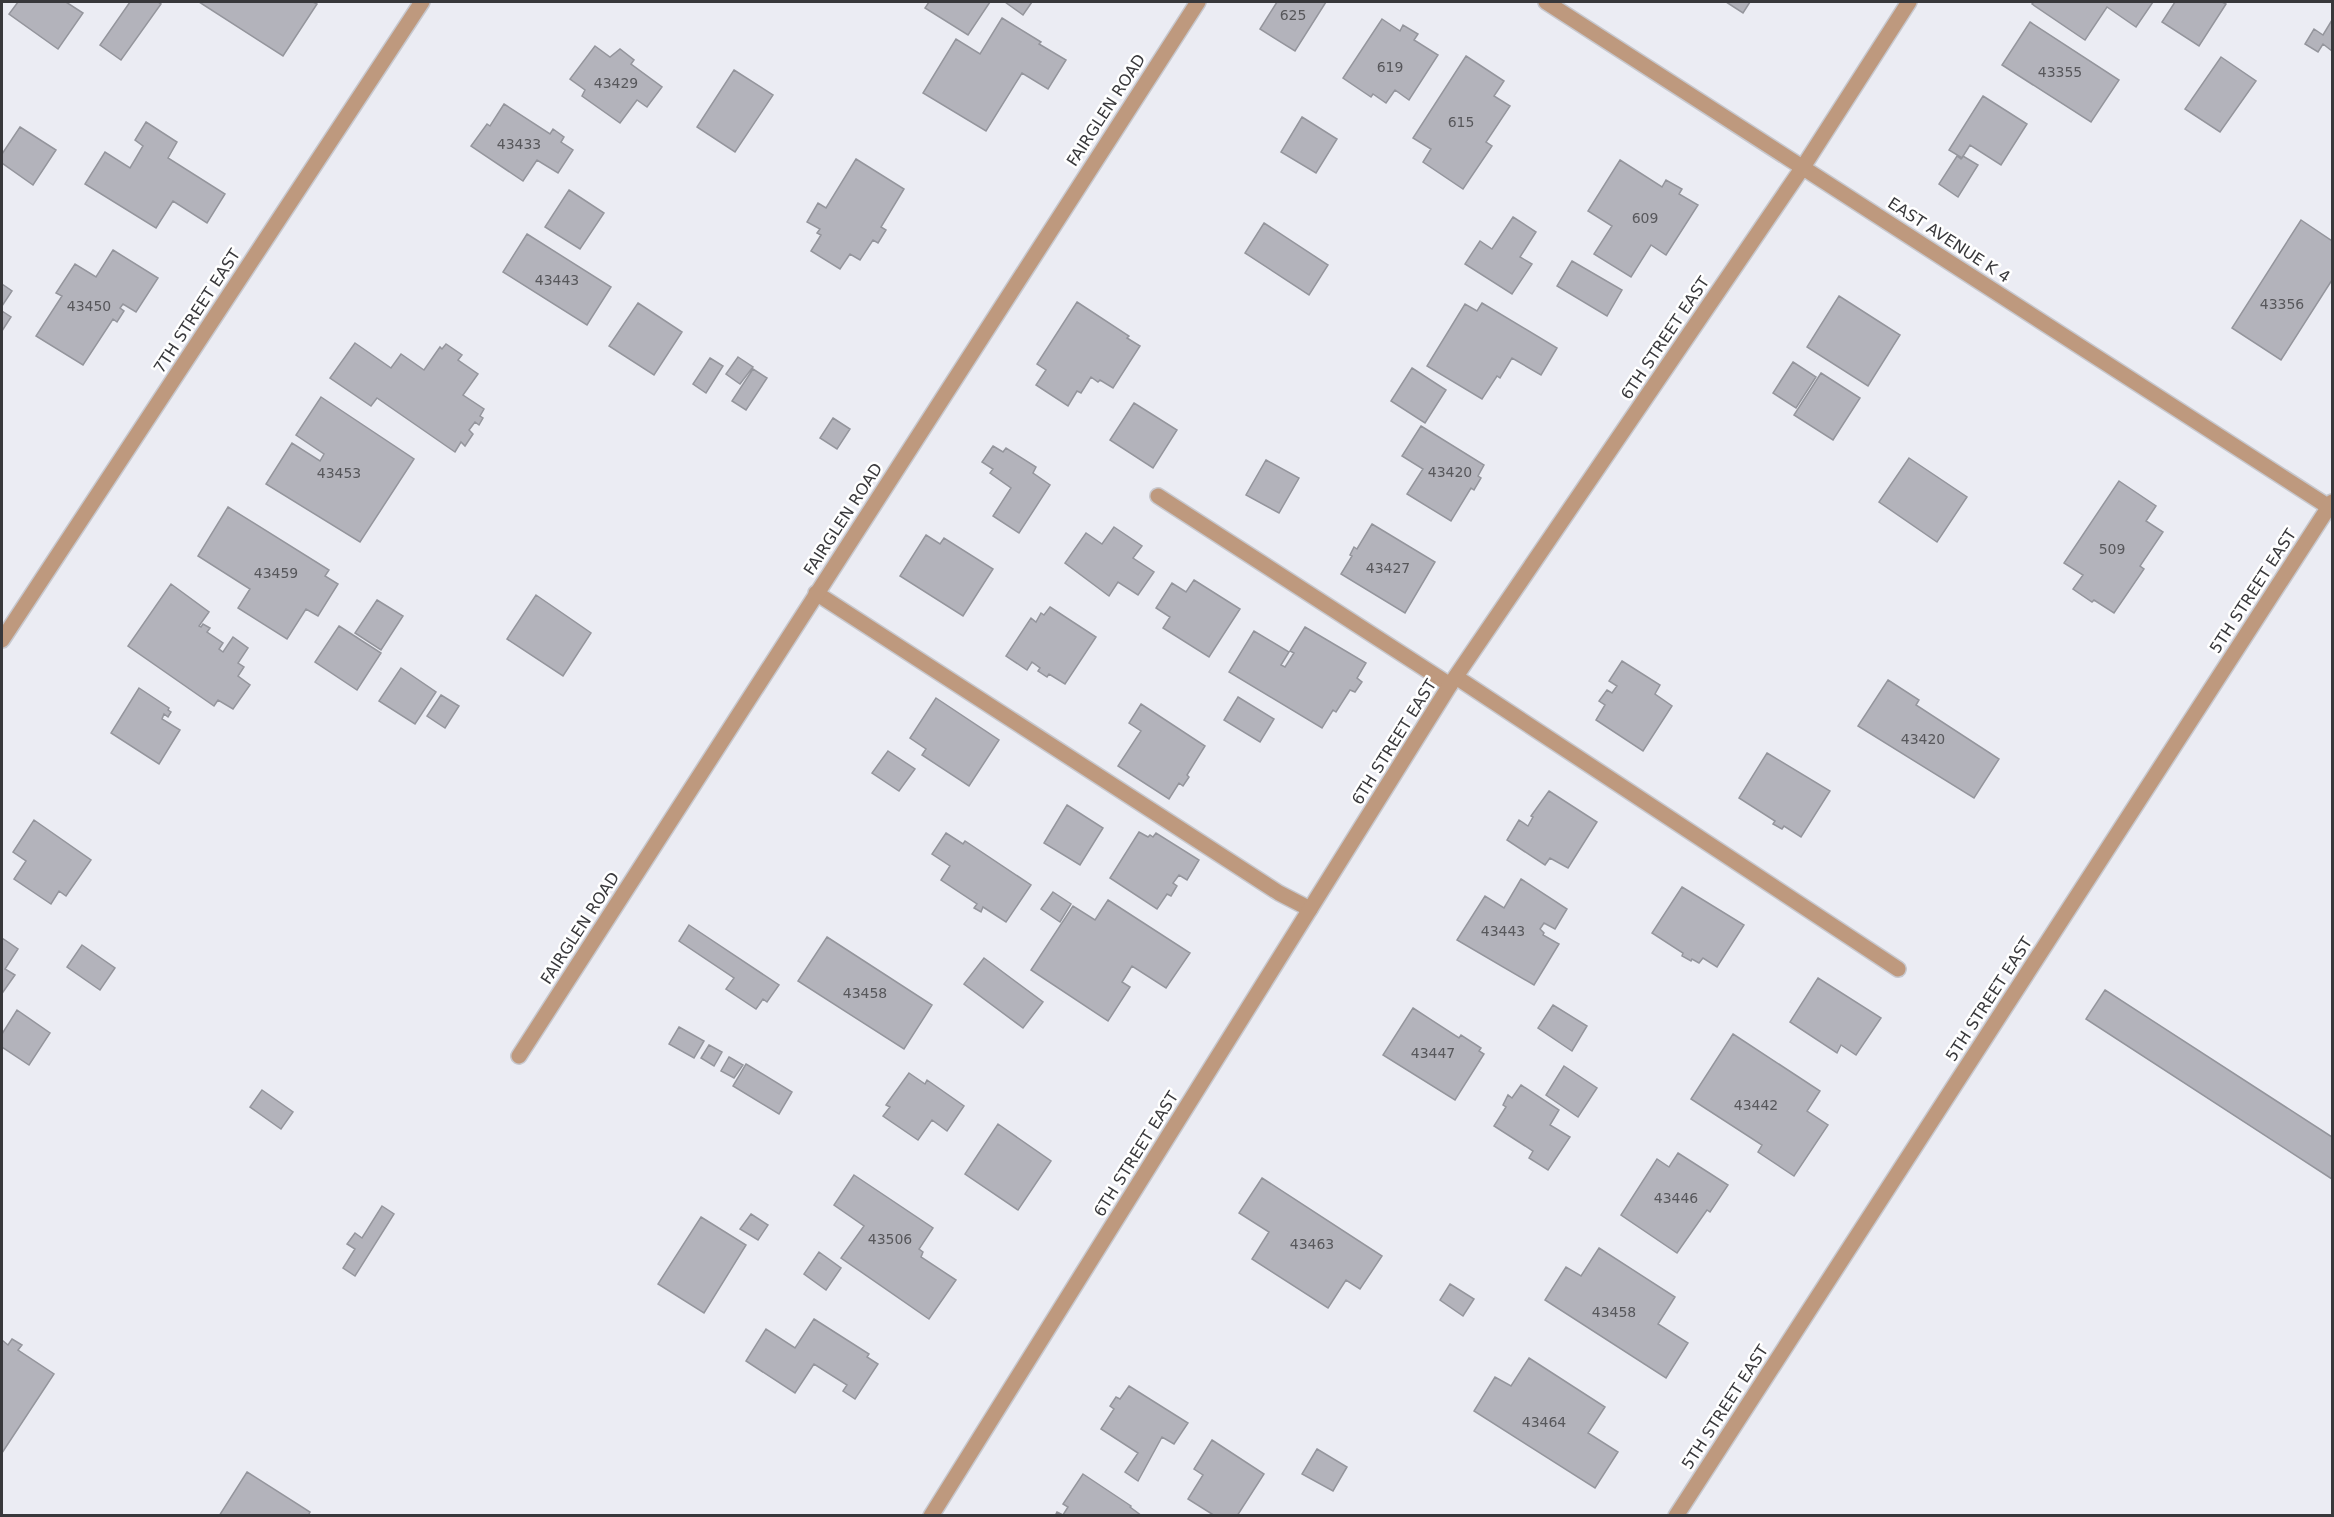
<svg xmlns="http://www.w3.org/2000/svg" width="2334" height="1517" font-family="'DejaVu Sans',sans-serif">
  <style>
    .building { fill: #b3b3bb; stroke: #94959c; stroke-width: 1.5 }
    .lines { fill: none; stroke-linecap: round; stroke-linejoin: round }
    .service-casing { stroke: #c7c8ce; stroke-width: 18 }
    .minor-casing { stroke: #c7c8ce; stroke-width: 18 }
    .service { stroke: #be997e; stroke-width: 15 }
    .minor { stroke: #be997e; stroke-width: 15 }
    .labels { text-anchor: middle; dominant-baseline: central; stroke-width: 5; stroke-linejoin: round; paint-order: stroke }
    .number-label { font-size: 14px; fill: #57575b }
    .street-label { font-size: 16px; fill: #38383b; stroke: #fff }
  </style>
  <rect width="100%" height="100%" fill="#ebecf3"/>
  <path class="building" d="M18 2H66L83 13 58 49 9 14Z
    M130 2H158L161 4 121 60 100 45Z
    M199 2H313L317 4 283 56Z
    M929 2H990L968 35 925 8Z
    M1005 2H1032L1023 15Z
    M1277 2H1326L1295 51 1260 29Z
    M1726 2H1750L1743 13Z
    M2034 2H2153L2136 27 2107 7 2085 40 2032 4Z
    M2175 2H2222L2226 4 2199 46 2162 22Z
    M1002 18 1041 42 1039 44 1066 60 1048 89 1022 73 986 131 923 93 956 39 980 54Z
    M1382 19 1400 31 1403 25 1418 34 1414 40 1438 55 1409 100 1395 90 1386 103 1373 94 1371 97 1343 78Z
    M2332 20V51L2323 44 2318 52 2305 44 2314 29 2323 35Z
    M2030 22 2119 80 2091 122 2002 65Z
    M595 46 610 57 620 49 634 60 631 64 662 87 647 107 637 100 620 123 582 96 585 90 570 79Z
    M1466 56 1504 81 1494 96 1510 106 1486 142 1492 146 1463 189 1423 162 1431 149 1413 138Z
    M2221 57 2256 81 2220 132 2185 109Z
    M734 70 773 95 735 152 697 127Z
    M1983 96 2027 124 2001 165 1970 145 1962 158 1949 150Z
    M504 104 550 134 553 129 564 137 561 142 573 150 558 173 537 160 523 181 471 146 487 124 490 126Z
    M1302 117 1337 139 1316 173 1281 152Z
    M146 122 177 142 168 158 225 194 207 223 173 201 156 228 85 184 105 152 130 168 143 146 135 140Z
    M20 127 56 150 33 185 2 163V154Z
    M1957 156 1961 159 1963 156 1978 165 1958 197 1939 184Z
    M856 159 904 189 881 227 886 230 878 243 873 240 860 260 850 254 840 269 811 251 821 235 817 233 820 229 807 222 818 203 826 208Z
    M1620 160 1662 187 1666 180 1682 189 1679 194 1698 205 1666 255 1651 245 1631 277 1594 254 1612 226 1588 211Z
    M569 190 604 213 580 249 545 227Z
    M1513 217 1536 232 1520 257 1532 264 1512 294 1465 264 1480 241 1492 249Z
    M2301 220 2332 241V280L2281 360 2232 328Z
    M1264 223 1328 265 1309 295 1245 253Z
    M527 234 611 287 587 325 503 272Z
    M113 250 158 278 136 312 123 304 120 308 124 311 117 322 113 319 83 365 36 336 62 296 56 293 75 264 96 277Z
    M1572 261 1622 290 1607 316 1557 286Z
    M2 284 12 291 2 306Z
    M1839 296 1900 335 1868 386 1807 347Z
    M1077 302 1129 336 1127 338 1140 346 1113 388 1100 380 1098 382 1091 377 1081 393 1077 391 1068 406 1036 385 1046 370 1037 364Z
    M638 303 682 332 654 375 609 346Z
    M1482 303 1557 348 1541 375 1512 358 1500 378 1497 376 1482 399 1427 366 1465 304 1477 311Z
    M2 311 11 317 2 331Z
    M355 343 391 368 401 354 424 370 440 347 442 349 446 344 462 355 458 360 478 374 463 395 484 409 480 416 483 418 479 425 475 422 469 430 473 434 465 446 461 442 455 452 377 398 371 406 330 378Z
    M738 357 753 367 740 384 726 374Z
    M710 358 723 366 706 393 693 384Z
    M1793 362 1816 377 1796 408 1773 393Z
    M1412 368 1446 390 1425 423 1391 401Z
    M753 369 767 378 746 410 732 401Z
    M1821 373 1860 398 1833 440 1794 415Z
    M321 397 414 459 360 542 266 484 292 443 320 461 324 454 296 435Z
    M1134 403 1177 430 1153 468 1110 440Z
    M833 418 850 429 837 449 820 438Z
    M1421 426 1484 465 1478 476 1481 478 1474 490 1471 488 1451 521 1407 494 1423 469 1402 456Z
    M993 446 1003 452 1006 448 1036 467 1033 473 1050 485 1019 533 993 516 1011 488 990 473 993 469 982 462Z
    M1909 458 1967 497 1937 542 1879 502Z
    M1266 460 1299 478 1279 513 1246 495Z
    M2119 481 2156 506 2146 521 2163 532 2140 566 2144 569 2114 613 2094 600 2092 602 2073 589 2083 575 2064 563Z
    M228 507 329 570 325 576 338 584 318 616 306 609 287 639 238 608 250 589 198 556Z
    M1372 524 1435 562 1405 613 1341 574 1352 556 1350 555 1354 547 1357 549Z
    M1114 527 1142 546 1133 558 1154 572 1138 595 1118 582 1109 596 1065 563 1086 533 1102 544Z
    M926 535 940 544 944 538 993 569 963 616 900 576Z
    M1194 580 1240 609 1209 657 1163 628 1170 617 1156 608 1172 583 1186 592Z
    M171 584 209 612 199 626 201 627 203 624 210 628 207 632 223 643 219 649 223 652 233 637 248 648 238 663 244 667 238 676 250 685 233 709 218 700 214 706 128 646Z
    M536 595 591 633 563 676 507 639Z
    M377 600 403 616 381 650 355 633Z
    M1050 607 1096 637 1065 684 1049 674 1047 677 1038 671 1040 668 1032 662 1027 670 1006 656 1031 618 1036 622 1041 613 1044 615Z
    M339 626 381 653 357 690 315 662Z
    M1305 627 1366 663 1357 678 1362 682 1355 692 1350 690 1336 712 1333 710 1322 728 1229 672 1254 631 1289 652 1281 665 1285 667 1294 653 1290 651Z
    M1622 661 1660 685 1655 694 1672 706 1643 751 1596 720 1605 705 1599 701 1607 690 1612 693 1617 686 1609 681Z
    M401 668 436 692 415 724 379 701Z
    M1888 680 1919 700 1916 705 1999 759 1974 798 1858 726Z
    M139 688 169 708 168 710 171 712 168 717 164 714 162 719 180 730 159 764 111 733Z
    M441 695 459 706 445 728 427 716Z
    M1238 697 1274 719 1260 742 1224 720Z
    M936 698 999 740 969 786 922 755 926 749 910 738Z
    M1141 704 1205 746 1187 775 1189 777 1183 786 1179 783 1169 799 1118 766 1141 731 1129 723Z
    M888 751 915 769 899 791 872 773Z
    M1767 753 1830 791 1801 837 1784 826 1782 829 1773 824 1775 821 1739 798Z
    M1549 791 1597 822 1568 868 1550 858 1545 865 1507 840 1519 820 1528 826 1533 817 1531 816Z
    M1067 805 1103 828 1080 865 1044 843Z
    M34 820 91 860 66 896 59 891 51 904 14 879 26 861 13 852Z
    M1139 832 1148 837 1150 835 1153 837 1156 833 1199 860 1187 880 1179 875 1173 883 1177 886 1171 896 1167 894 1157 909 1110 878Z
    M946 833 963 844 965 841 1031 885 1006 922 983 907 981 912 974 908 977 904 941 880 950 866 932 854Z
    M1521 879 1567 909 1555 929 1544 923 1540 929 1544 933 1543 935 1559 944 1534 985 1457 940 1485 896 1504 908Z
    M1682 887 1744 925 1717 967 1703 958 1699 963 1692 959 1691 961 1682 956 1683 953 1652 933Z
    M1053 892 1071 904 1060 922 1041 909Z
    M1108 900 1190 953 1166 988 1132 966 1122 982 1130 987 1108 1021 1031 970 1073 906 1095 920Z
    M689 925 779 985 767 1002 763 999 756 1009 726 989 734 978 679 941Z
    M827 937 932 1005 904 1049 798 981Z
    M2 938 18 949 5 969 15 975 3 992 2 991Z
    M82 945 115 968 100 990 67 967Z
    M984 958 1043 1002 1023 1028 964 984Z
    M1818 978 1881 1018 1856 1055 1841 1045 1837 1053 1790 1022Z
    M2105 990 2332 1137V1179L2086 1019Z
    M1553 1005 1587 1026 1572 1051 1538 1028Z
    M1413 1008 1459 1038 1461 1035 1481 1048 1479 1051 1484 1054 1455 1100 1383 1055Z
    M17 1010 50 1033 29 1065 2 1047V1034Z
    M679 1027 704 1041 694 1058 669 1044Z
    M1733 1034 1820 1091 1807 1111 1828 1125 1794 1176 1758 1152 1762 1145 1691 1099Z
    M709 1045 722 1052 714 1066 701 1058Z
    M729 1057 743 1065 734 1078 721 1071Z
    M746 1064 792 1092 779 1114 733 1086Z
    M1564 1066 1597 1088 1578 1117 1546 1095Z
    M909 1073 925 1084 927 1080 964 1106 947 1131 932 1120 918 1140 883 1116 890 1107 886 1105Z
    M1521 1085 1559 1110 1550 1125 1570 1137 1548 1170 1529 1158 1533 1151 1494 1126 1506 1107 1503 1105 1508 1095 1512 1098Z
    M262 1090 293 1112 281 1129 250 1107Z
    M998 1124 1051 1161 1018 1210 965 1174Z
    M1678 1153 1728 1185 1710 1212 1707 1210 1677 1253 1621 1215 1657 1159 1669 1167Z
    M854 1175 933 1228 919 1249 923 1252 921 1257 956 1280 929 1319 841 1258 864 1226 834 1205Z
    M1262 1178 1382 1256 1360 1289 1346 1280 1328 1308 1252 1259 1269 1232 1239 1213Z
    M382 1206 394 1214 355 1276 343 1268 355 1249 347 1244 355 1233 362 1238Z
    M751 1214 768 1225 758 1240 740 1229Z
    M701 1217 746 1245 704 1313 658 1284Z
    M1599 1248 1675 1297 1658 1324 1688 1343 1666 1378 1545 1300 1566 1267 1581 1276Z
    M819 1252 841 1268 826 1290 804 1274Z
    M1450 1284 1474 1299 1463 1316 1440 1300Z
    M814 1319 869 1354 867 1357 878 1364 855 1399 843 1391 847 1385 814 1364 795 1393 746 1361 766 1329 795 1348Z
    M12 1339 22 1345 18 1350 54 1374 2 1453V1340L8 1345Z
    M1529 1358 1605 1407 1588 1433 1618 1452 1595 1488 1474 1411 1495 1377 1511 1386Z
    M1129 1386 1188 1423 1174 1444 1162 1437 1138 1481 1125 1472 1138 1453 1101 1429 1114 1409 1110 1406 1116 1397 1120 1399Z
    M1212 1440 1264 1474 1237 1516H1215L1188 1499 1203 1475 1194 1469Z
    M1317 1449 1347 1467 1333 1491 1302 1474Z
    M247 1472 310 1512 308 1516H219Z
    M1083 1474 1131 1506 1130 1507 1142 1516H1055L1057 1512 1063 1515 1068 1507 1063 1504Z"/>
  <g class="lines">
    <defs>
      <path id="service" d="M1158 496 1450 685
        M816 593 1279 893 1310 909
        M1456 677 1898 969"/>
      <path id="minor" d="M1546 2 2332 509
        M2 640 422 2
        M519 1056 1198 2
        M931 1516 1450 685 1803 167 1909 2
        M1676 1516 2332 502"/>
    </defs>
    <use href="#service" class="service-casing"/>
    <use href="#minor" class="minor-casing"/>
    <use href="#service" class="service"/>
    <use href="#minor" class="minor"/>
  </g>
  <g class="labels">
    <g class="number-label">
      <text x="1293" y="15">625</text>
      <text x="1390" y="67">619</text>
      <text x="2060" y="72">43355</text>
      <text x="616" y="83">43429</text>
      <text x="1461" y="122">615</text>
      <text x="519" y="144">43433</text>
      <text x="1645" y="218">609</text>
      <text x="557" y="280">43443</text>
      <text x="2282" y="304">43356</text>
      <text x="89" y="306">43450</text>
      <text x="1450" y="472">43420</text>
      <text x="339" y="473">43453</text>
      <text x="2112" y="549">509</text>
      <text x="1388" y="568">43427</text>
      <text x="276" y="573">43459</text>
      <text x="1923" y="739">43420</text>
      <text x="1503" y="931">43443</text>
      <text x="865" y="993">43458</text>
      <text x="1433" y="1053">43447</text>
      <text x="1756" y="1105">43442</text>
      <text x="1676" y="1198">43446</text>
      <text x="890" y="1239">43506</text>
      <text x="1312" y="1244">43463</text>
      <text x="1614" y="1312">43458</text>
      <text x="1544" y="1422">43464</text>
    </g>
    <g class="street-label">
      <text transform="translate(1106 110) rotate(-57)">FAIRGLEN ROAD</text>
      <text transform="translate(1949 240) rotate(33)">EAST AVENUE K 4</text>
      <text transform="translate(197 311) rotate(-57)">7TH STREET EAST</text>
      <text transform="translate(1665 338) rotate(-56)">6TH STREET EAST</text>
      <text transform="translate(843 519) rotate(-57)">FAIRGLEN ROAD</text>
      <text transform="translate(2253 591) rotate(-57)">5TH STREET EAST</text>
      <text transform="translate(1394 742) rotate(-58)">6TH STREET EAST</text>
      <text transform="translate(580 928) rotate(-57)">FAIRGLEN ROAD</text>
      <text transform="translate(1989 999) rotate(-57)">5TH STREET EAST</text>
      <text transform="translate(1136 1154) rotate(-58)">6TH STREET EAST</text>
      <text transform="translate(1725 1407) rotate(-57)">5TH STREET EAST</text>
    </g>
  </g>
  <rect width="2334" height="1517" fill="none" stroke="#38383b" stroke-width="6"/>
</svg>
